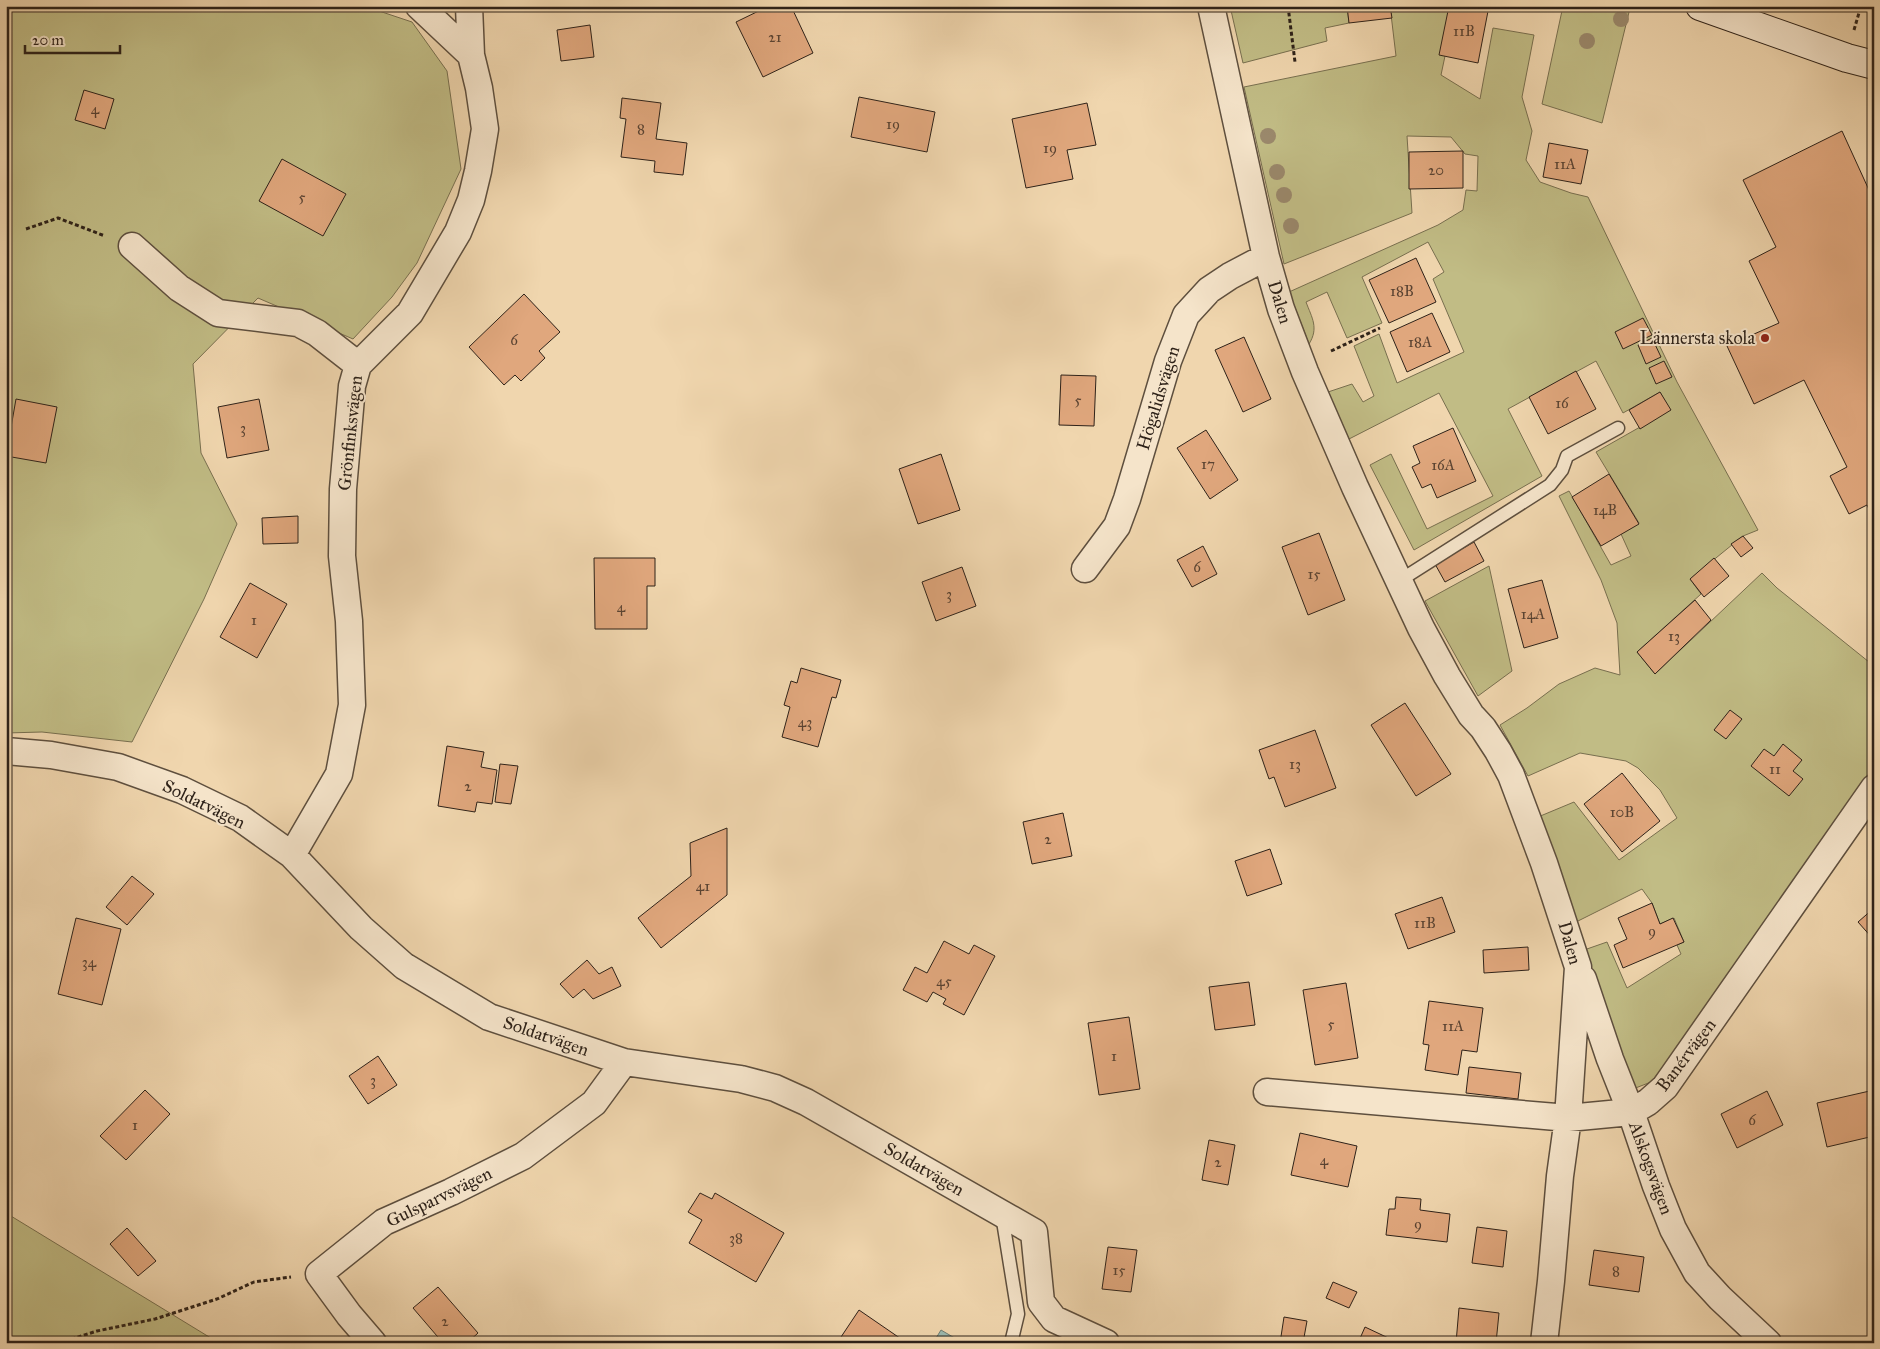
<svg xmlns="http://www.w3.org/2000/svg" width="1880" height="1349" font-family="'IM FELL Great Primer',serif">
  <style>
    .green { fill: #c1bc85; stroke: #786f4f }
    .water { fill: #9ab9af; stroke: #6f7d73 }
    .building { fill: #e0a77d; stroke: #2e2219 }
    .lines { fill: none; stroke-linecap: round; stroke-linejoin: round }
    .service-casing { stroke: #5e4f3e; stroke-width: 15 }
    .minor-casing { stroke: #5e4f3e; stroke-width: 29 }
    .secondary-casing { stroke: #2e2219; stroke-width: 30 }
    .path { stroke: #2e2219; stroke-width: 3; stroke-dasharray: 4 2.5; stroke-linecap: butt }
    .service { stroke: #f5e4ca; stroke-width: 12 }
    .minor { stroke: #f5e4ca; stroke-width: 26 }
    .secondary { stroke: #f5e4ca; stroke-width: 28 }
    .tree { fill: #9a886b }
    .poi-dot { fill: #8f2418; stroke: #f5e4ca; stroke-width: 2 }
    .labels { text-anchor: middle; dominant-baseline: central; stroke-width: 4; stroke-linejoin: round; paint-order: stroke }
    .number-label { font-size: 15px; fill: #5a4332 }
    .street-label { font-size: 18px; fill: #2e2219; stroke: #f5e4ca }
    .poi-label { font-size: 18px; fill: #2e2219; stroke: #f5e4ca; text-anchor: end }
  </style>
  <rect width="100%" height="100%" fill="#f0d6ae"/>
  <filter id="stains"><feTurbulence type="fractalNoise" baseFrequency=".004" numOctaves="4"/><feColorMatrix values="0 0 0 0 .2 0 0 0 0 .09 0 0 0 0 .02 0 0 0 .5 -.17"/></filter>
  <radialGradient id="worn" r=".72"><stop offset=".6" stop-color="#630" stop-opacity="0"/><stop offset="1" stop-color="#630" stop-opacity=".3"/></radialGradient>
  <path class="green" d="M6 6H364L412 22 447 71 461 169 417 263 392 297 353 339 258 298 193 364 201 453 237 524 204 599 132 742 42 732 6 733Z
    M1230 6H1347L1349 23 1325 28 1327 41 1243 63Z
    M1390 6H1449L1445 56 1441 75 1480 99 1493 28 1534 35 1522 97 1532 131 1526 160 1540 182 1571 193 1588 197 1677 382 1758 530 1743 536 1690 579 1701 594 1637 652 1655 674 1762 573 1777 588 1874 666V766L1671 1057 1651 1082 1633 1089 1584 950 1607 942 1627 988 1681 954 1677 945 1684 942 1674 918 1660 924 1652 903 1642 889 1576 922 1538 817 1574 802 1619 860 1677 818 1660 790 1638 768 1626 761 1580 753 1528 776 1500 725 1527 708 1559 684 1595 668 1620 675 1617 623 1601 580 1559 496 1569 491 1611 565 1631 556 1621 534 1639 523 1596 452 1670 410 1660 392 1623 413 1596 361 1508 409 1542 476 1414 550 1370 465 1391 454 1427 529 1493 496 1439 393 1349 439 1328 392 1352 384 1363 402 1374 396 1354 346 1379 334 1397 383 1464 352 1433 279 1444 272 1428 242 1362 277 1382 323 1347 338 1327 292 1306 302C1312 318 1319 328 1309 344L1289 292 1438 225 1463 210 1466 190 1477 191 1478 156 1465 154 1451 137 1407 136 1412 213 1284 264 1244 87 1396 56Z
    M1563 6H1624L1630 8 1602 123 1542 104Z
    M1489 566 1512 671 1478 696 1425 601Z
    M6 1213 219 1343H6Z"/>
  <path class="water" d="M941 1330 958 1340 956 1343H933Z"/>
  <path class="building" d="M769 6H791L813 53 763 77 736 22Z
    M1347 6H1390L1392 18 1349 23Z
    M1449 6H1489L1478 63 1439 55Z
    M590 25 594 57 561 61 557 30Z
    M84 90 114 99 105 129 75 120Z
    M859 97 935 112 927 152 851 137Z
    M622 98 661 103 656 139 687 143 683 175 654 172 655 161 621 157 626 119 620 118Z
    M1087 103 1096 145 1067 150 1073 179 1026 188 1012 119Z
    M1842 131 1874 201V348L1872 349 1874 354V519L1867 505 1849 514 1830 476 1847 467 1804 380 1754 404 1727 346 1779 323 1749 261 1776 247 1743 180Z
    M1549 143 1588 150 1581 184 1543 177Z
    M1463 151V188L1409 189V152Z
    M282 159 346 194 323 236 259 201Z
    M1416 258 1436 302 1389 323 1369 280Z
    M524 294 560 332 539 351 545 358 521 381 515 375 504 385 469 347Z
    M1432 313 1450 352 1407 372 1390 332Z
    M1643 318 1652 335 1623 349 1615 332Z
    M1244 337 1271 399 1243 412 1215 350Z
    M1652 338 1661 357 1646 364 1638 345Z
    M1664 361 1672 377 1656 384 1649 368Z
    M1576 371 1596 409 1548 434 1529 397Z
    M1061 375 1096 376 1094 426 1059 425Z
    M1660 392 1671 410 1640 429 1629 410Z
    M16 399 57 407 46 463 6 456Z
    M259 399 269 450 227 458 218 407Z
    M1453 428 1476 481 1437 498 1431 484 1422 488 1412 467 1420 463 1413 446Z
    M1206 430 1238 480 1210 499 1177 448Z
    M941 454 960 510 918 524 899 469Z
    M1609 474 1639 524 1601 546 1572 497Z
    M298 516V543L263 544 262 518Z
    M1319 533 1345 600 1308 615 1282 547Z
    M1743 536 1753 548 1741 557 1731 544Z
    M1474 542 1484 561 1445 582 1435 564Z
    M1203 546 1217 574 1192 587 1177 560Z
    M594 558H655V586H647V629H595Z
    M1714 558 1729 576 1704 597 1690 579Z
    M962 567 976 606 936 621 922 582Z
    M1542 580 1558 638 1524 648 1508 589Z
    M250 583 287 604 257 658 220 637Z
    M1695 600 1711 620 1655 674 1637 652Z
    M801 668 841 680 836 698 832 697 818 747 782 737 790 707 784 705 791 681 797 683Z
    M1405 703 1451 774 1416 796 1371 725Z
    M1730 710 1742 719 1726 739 1714 730Z
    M1315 730 1336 788 1285 807 1274 777 1269 779 1259 750Z
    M1783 744 1802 760 1793 771 1803 779 1789 796 1751 766 1764 749 1774 756Z
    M447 746 484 752 481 767 497 770 492 804 477 802 475 812 438 806Z
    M500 764 518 766 511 804 495 802Z
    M1622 773 1660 821 1622 852 1584 804Z
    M1063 813 1072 856 1032 864 1023 822Z
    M727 828V895L661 948 638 918 691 876 690 843Z
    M1270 849 1282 884 1247 896 1235 861Z
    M132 876 154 894 127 925 106 907Z
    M1442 897 1455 932 1408 949 1395 914Z
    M1652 903 1660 924 1673 918 1684 942 1623 968 1614 945 1627 939 1618 918Z
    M1874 908V940L1858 922Z
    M76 918 121 929 102 1005 58 994Z
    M944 941 969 954 974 945 995 956 964 1015 943 1004 946 999 933 992 927 1002 903 990 915 967 927 973Z
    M1528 947 1529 970 1484 973 1483 950Z
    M587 960 599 974 612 967 621 986 593 999 584 989 573 998 560 984Z
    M1249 982 1255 1025 1215 1030 1209 987Z
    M1346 983 1358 1058 1315 1065 1303 990Z
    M1429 1001 1483 1008 1477 1052 1462 1050 1458 1075 1425 1070 1429 1045 1423 1044Z
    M1129 1017 1140 1089 1099 1095 1088 1023Z
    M378 1056 397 1085 368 1104 349 1076Z
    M1469 1067 1521 1073 1518 1099 1466 1093Z
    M145 1090 170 1114 126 1160 100 1136Z
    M1874 1090V1136L1827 1147 1817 1103Z
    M1767 1091 1783 1125 1737 1148 1721 1114Z
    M1300 1133 1357 1146 1348 1187 1291 1175Z
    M1209 1140 1235 1145 1228 1185 1202 1180Z
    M700 1193 712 1199 715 1193 784 1233 756 1282 689 1243 702 1220 688 1212Z
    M1396 1197 1421 1199 1420 1210 1450 1214 1447 1242 1386 1235 1389 1209H1395Z
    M1477 1227 1507 1231 1503 1267 1472 1263Z
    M127 1228 156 1261 138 1276 110 1244Z
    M1108 1247 1137 1250 1131 1292 1102 1289Z
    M1594 1250 1644 1257 1639 1292 1589 1285Z
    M1333 1282 1357 1292 1349 1308 1326 1298Z
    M438 1287 478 1333 467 1343H443L413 1308Z
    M1459 1308 1499 1313 1496 1343H1456Z
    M859 1310 907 1343H837Z
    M1284 1317 1307 1321 1303 1343H1280Z
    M1365 1327 1399 1343H1358Z"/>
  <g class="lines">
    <defs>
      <path id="service" d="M1399 581 1550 485 1562 470 1567 456 1618 428
        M1002 1215 1018 1314 1011 1343"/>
      <path id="minor" d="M419 6 471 55
        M1211 6 1266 257 1281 309 1305 372 1355 487 1421 628 1447 676 1471 715 1483 728 1498 751 1511 775 1544 863 1578 967 1568 1118 1560 1176 1551 1281 1544 1343
        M132 246 179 288 218 313 298 323 317 333 358 365
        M1085 569 1117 526 1127 499 1168 361 1186 315 1209 290 1230 276 1266 257
        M6 751 51 755 118 767 182 790 240 818 292 855 361 928 404 966 489 1017 624 1062 741 1079 775 1088 806 1102 1034 1232 1041 1302 1054 1319 1106 1343
        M292 855 339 774 352 705 349 621 342 556 343 489 352 386 358 365 410 313 458 232 471 200 478 171 485 129 479 88 471 55 469 6
        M1583 979 1610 1059 1631 1112 1656 1186 1673 1229 1697 1273 1720 1298 1768 1343
        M1267 1092 1568 1118 1631 1112 1648 1102 1665 1087 1874 788
        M373 1343 349 1315 319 1274 384 1222 451 1192 523 1156 594 1103 624 1062"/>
      <path id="secondary" d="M1700 6 1847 58 1874 65"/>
    </defs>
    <use href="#service" class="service-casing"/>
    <use href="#minor" class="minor-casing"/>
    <use href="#secondary" class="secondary-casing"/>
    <path class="path" d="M1288 6 1295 62
      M1854 30 1861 6
      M26 229 58 218 105 236
      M1331 351 1380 328
      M59 1343 97 1331 155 1319 217 1299 254 1282 291 1277"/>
    <use href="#service" class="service"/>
    <use href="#minor" class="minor"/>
    <use href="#secondary" class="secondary"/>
  </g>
  <g class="tree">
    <circle cx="1621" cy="19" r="8"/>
    <circle cx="1587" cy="41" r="8"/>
    <circle cx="1268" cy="136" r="8"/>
    <circle cx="1277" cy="172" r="8"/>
    <circle cx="1284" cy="195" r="8"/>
    <circle cx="1291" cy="226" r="8"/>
  </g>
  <circle class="poi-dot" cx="1765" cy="338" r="5"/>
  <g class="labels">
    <g class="number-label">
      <text x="1464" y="31">11B</text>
      <text x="775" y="37">21</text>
      <text x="95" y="109">4</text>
      <text x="893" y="124">19</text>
      <text x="641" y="129">8</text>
      <text x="1050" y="148">19</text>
      <text x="1565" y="164">11A</text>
      <text x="1436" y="170">20</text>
      <text x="302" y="197">5</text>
      <text x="1402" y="291">18B</text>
      <text x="514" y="340">6</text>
      <text x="1420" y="342">18A</text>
      <text x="1078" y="400">5</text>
      <text x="1562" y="403">16</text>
      <text x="243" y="428">3</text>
      <text x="1208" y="464">17</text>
      <text x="1443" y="465">16A</text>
      <text x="1605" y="510">14B</text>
      <text x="1197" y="567">6</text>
      <text x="1314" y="574">15</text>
      <text x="949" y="594">3</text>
      <text x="621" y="607">4</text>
      <text x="1533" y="614">14A</text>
      <text x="254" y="620">1</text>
      <text x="1674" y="636">13</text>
      <text x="805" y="722">43</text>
      <text x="1295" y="764">13</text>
      <text x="1775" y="769">11</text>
      <text x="468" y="786">2</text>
      <text x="1622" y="812">10B</text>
      <text x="1048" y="839">2</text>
      <text x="703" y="886">41</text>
      <text x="1425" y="923">11B</text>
      <text x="1652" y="931">9</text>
      <text x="89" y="962">34</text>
      <text x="944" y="981">45</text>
      <text x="1331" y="1024">5</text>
      <text x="1453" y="1026">11A</text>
      <text x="1114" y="1056">1</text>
      <text x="373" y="1080">3</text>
      <text x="1752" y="1120">6</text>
      <text x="135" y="1125">1</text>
      <text x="1324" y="1160">4</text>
      <text x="1218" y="1162">2</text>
      <text x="1418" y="1224">9</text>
      <text x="736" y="1238">38</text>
      <text x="1119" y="1270">15</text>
      <text x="1616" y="1271">8</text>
      <text x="445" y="1321">2</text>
    </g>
    <g class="street-label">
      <text transform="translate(1280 302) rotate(73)">Dalen</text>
      <text transform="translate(1158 398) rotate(-73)">Högalidsvägen</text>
      <text transform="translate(350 433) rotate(-84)">Grönfinksvägen</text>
      <text transform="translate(204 804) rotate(26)">Soldatvägen</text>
      <text transform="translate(1570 943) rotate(74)">Dalen</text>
      <text transform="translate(546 1036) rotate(19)">Soldatvägen</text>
      <text transform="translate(1686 1055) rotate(-53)">Banérvägen</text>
      <text transform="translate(1651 1168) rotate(70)">Alskogsvägen</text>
      <text transform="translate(924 1169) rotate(30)">Soldatvägen</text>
      <text transform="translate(439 1197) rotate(-26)">Gulsparvsvägen</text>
    </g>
    <g class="poi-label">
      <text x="1755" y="338">Lännersta skola</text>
    </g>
  </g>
  <rect width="1880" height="1349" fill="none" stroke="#f0d6ae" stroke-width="25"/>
  <rect x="8" y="8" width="1865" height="1334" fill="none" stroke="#2e2219" stroke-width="2.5"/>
  <rect x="12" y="12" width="1855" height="1324" fill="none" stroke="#2e2219"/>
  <path d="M25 45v8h95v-8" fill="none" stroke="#2e2219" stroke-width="2.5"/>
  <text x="32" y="45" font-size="15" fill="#2e2219" stroke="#f5e4ca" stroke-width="4" paint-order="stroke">20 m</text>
  <rect width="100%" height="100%" filter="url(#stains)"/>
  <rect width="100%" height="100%" fill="url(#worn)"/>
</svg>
